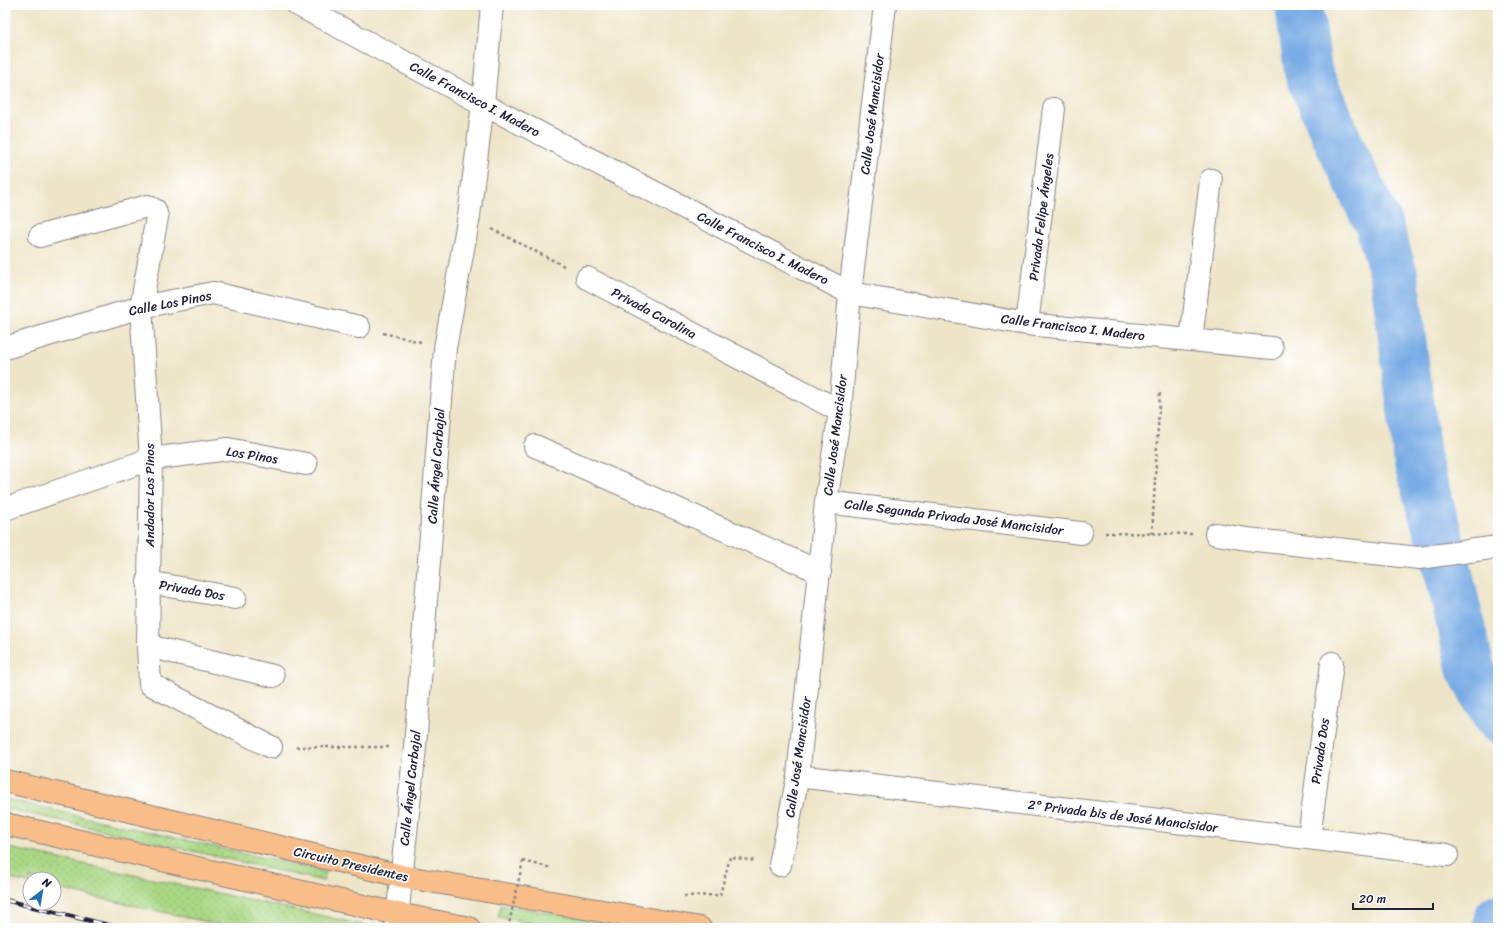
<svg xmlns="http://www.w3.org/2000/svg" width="1503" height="933" font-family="Sriracha,sans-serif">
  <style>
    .grass { fill: url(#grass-dots); stroke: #667d60 }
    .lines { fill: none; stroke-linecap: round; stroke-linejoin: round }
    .river { stroke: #79ace5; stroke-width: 48 }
    .minor-casing { stroke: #888482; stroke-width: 24 }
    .major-casing { stroke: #888482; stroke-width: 24 }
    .path { stroke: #888482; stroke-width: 2.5; stroke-dasharray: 3 3; stroke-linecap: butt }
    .minor { stroke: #fff; stroke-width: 22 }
    .major { stroke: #f8bd88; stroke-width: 22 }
    .rail-casing { stroke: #22223b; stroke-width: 4.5 }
    .rail { stroke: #fff; stroke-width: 3; stroke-dasharray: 9; stroke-linecap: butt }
    .path-bridge { stroke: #888482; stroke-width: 2.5; stroke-dasharray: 3 3; stroke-linecap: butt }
    .labels { text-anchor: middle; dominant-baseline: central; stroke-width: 3.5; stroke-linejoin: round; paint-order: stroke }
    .street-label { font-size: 13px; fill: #22223b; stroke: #fff }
  </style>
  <defs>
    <pattern id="grass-dots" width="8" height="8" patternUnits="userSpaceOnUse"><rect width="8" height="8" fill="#aad885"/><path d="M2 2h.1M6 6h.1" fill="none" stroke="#92b974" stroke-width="1.8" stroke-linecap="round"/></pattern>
  </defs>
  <rect width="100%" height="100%" fill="#fff"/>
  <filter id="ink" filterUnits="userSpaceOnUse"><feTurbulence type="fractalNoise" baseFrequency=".025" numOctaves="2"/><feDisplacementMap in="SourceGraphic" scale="8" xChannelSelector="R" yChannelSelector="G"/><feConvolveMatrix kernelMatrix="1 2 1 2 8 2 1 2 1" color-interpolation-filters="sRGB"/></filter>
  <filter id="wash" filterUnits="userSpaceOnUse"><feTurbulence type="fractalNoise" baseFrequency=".012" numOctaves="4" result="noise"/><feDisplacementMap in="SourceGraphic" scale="16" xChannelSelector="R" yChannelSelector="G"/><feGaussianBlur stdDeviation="0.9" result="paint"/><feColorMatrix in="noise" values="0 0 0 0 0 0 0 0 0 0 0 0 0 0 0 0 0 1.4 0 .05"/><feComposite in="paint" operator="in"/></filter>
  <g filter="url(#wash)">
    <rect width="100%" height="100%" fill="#eee5c8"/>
    <path class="grass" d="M5 799 326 872 323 881 5 808Z
      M5 847 369 926 368 928H234L54 888V879H30V883L5 878Z
      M501 905 644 928H559L498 917Z"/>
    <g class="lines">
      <path class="river" d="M1299 5 1308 71 1342 150 1378 223 1394 275 1418 464 1445 557 1471 670 1498 719
        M1496 928 1498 918"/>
    </g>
  </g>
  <g filter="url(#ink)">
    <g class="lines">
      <defs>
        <path id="minor" d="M298 5 483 104 850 293 1027 324 1272 348
          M40 236 147 206 155 210 157 217 141 307 151 459 148 646 150 684 271 747
          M587 278 840 411
          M1027 324 1054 109
          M1191 340 1211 180
          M5 348 141 307 213 293 359 327
          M535 446 820 572
          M826 502 1081 533
          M5 509 151 459 228 449 306 464
          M1216 534 1247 539 1419 558 1498 547
          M148 582 235 598
          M148 646 273 676
          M798 776 1447 855
          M1309 838 1332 663
          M780 865 798 776 826 502 840 411 850 293 885 5
          M396 928 415 747 445 348 469 216 483 104 492 5"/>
        <path id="major" d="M5 781 401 876 700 928
          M5 824 398 914 469 928"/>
      </defs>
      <use href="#minor" class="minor-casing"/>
      <use href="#major" class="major-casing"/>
      <path class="path" d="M492 229 566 267
        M383 333 421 342
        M1105 533 1192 534
        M1152 534 1160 391
        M296 747H391
        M523 861 552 868
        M684 896 720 895 730 857 756 861
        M5 927 8 928"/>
      <use href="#minor" class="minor"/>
      <use href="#major" class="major"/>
      <defs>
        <path id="rail" d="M5 900 120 928"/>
      </defs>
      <use href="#rail" class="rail-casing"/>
      <use href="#rail" class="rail"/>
      <path class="path-bridge" d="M508 928 523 861"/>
    </g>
  </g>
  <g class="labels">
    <g class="street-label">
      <text transform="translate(475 99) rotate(28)">Calle Francisco I. Madero</text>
      <text transform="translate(872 114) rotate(-83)">Calle José Mancisidor</text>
      <text transform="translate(1041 217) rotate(-83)">Privada Felipe Ángeles</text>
      <text transform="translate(763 248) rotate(27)">Calle Francisco I. Madero</text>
      <text transform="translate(170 303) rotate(-11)">Calle Los Pinos</text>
      <text transform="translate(654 313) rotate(28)">Privada Carolina</text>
      <text transform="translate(1073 327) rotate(7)">Calle Francisco I. Madero</text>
      <text transform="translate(835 435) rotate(-83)">Calle José Mancisidor</text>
      <text transform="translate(252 455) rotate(9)">Los Pinos</text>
      <text transform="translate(436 466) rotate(-86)">Calle Ángel Carbajal</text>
      <text transform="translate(149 495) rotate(-90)">Andador Los Pinos</text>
      <text transform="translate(954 517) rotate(7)">Calle Segunda Privada José Mancisidor</text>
      <text transform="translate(192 590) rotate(10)">Privada Dos</text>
      <text transform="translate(1320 751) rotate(-82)">Privada Dos</text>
      <text transform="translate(798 757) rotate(-82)">Calle José Mancisidor</text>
      <text transform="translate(410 788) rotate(-84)">Calle Ángel Carbajal</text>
      <text transform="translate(1123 816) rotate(7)">2° Privada bis de José Mancisidor</text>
      <text transform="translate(351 864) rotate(13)">Circuito Presidentes</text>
    </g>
  </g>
  <rect width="1503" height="933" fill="none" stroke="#fff" stroke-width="20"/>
  <g transform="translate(42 891) rotate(31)"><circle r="19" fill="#ffffff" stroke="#a7a7b1"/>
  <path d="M0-3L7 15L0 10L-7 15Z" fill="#1f6fb2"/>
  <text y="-6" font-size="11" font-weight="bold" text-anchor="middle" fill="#22223b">N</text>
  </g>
  <path d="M1353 903v6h80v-6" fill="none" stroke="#22223b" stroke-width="2"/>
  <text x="1359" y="903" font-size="12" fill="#22223b" stroke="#ffffff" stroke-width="3" paint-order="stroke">20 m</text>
</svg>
